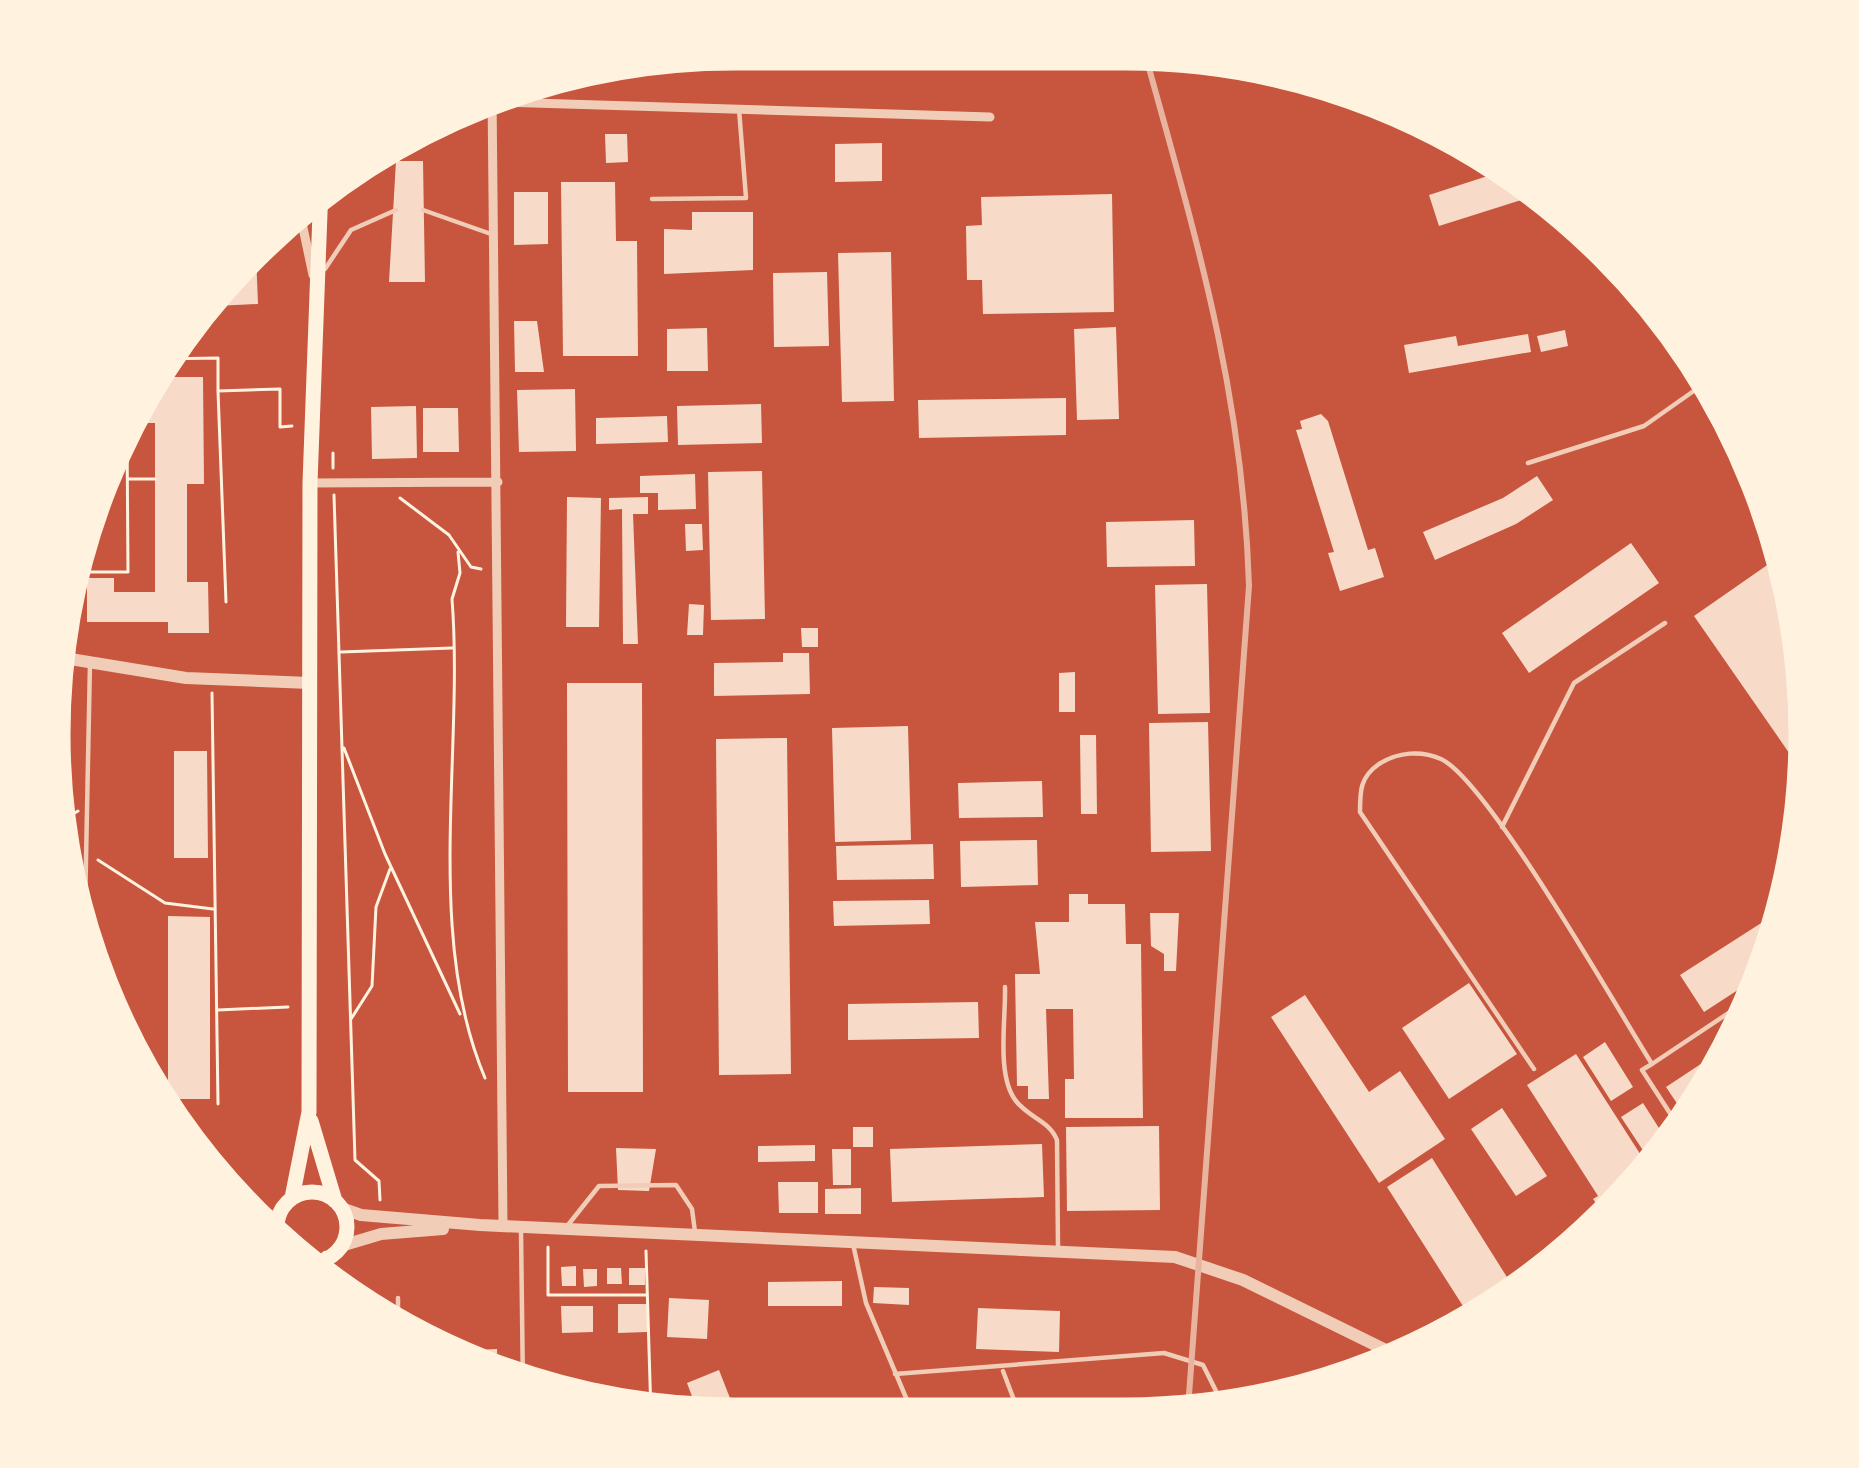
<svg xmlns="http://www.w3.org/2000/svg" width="1859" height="1468" font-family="Commissioner,sans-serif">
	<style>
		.building { fill: #f7dbc8 }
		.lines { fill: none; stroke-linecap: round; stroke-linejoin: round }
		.path { stroke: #fff3e0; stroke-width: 3 }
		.service { stroke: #f1ccb7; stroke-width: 4.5 }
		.minor { stroke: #f1ccb7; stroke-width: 9 }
		.tertiary { stroke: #f1ccb7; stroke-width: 12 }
		.primary { stroke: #fff3e0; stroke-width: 15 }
		.rail { stroke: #e9b49f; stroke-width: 6 }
		.rim { fill: none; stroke: #fff3e0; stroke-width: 15 }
	</style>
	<rect width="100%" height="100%" fill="#c8553d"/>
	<!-- building -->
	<path class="building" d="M738 42 934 43V51L738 54Z
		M605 134H627L628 162 606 163Z
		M882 143V181L835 182V144Z
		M396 161H423L425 282H389Z
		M1506 170 1535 187 1537 195 1439 226 1429 195Z
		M561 182H615L616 241H637L638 356H563Z
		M514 192H548V244L514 245Z
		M1112 194 1114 312 983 314 982 280H967L966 226 982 225 981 197Z
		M692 212H753V270L664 274V229L692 230Z
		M891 252 894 401 842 402 838 253Z
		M256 254 258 304 215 306 214 284 237 255Z
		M827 272 829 346 774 347 773 273Z
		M1649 296 1672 324 1660 331 1642 301Z
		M197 307H202L201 328 181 327Z
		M514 321H537L544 372H515Z
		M1116 327 1119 419 1077 420 1074 329Z
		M707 328 708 371H667V329Z
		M1565 330 1568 346 1541 352 1537 336Z
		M1528 334 1531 352 1409 373 1404 345 1456 336 1458 346Z
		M143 377H203L204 484H187V582H208L209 633H168V622H87V578H114V592H155V423H120Z
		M575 389 576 451 519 452 517 390Z
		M1066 398V435L919 438 918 400Z
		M761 404 762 443 678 445 677 406Z
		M416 406 417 458 372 459 371 407Z
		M423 408H458L459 452H423Z
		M1321 414 1328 421 1368 550 1375 548 1384 577 1340 591 1328 553 1334 552 1296 430 1302 429 1300 421Z
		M667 416 668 442 596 444V418Z
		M762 471 765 619 711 620 708 472Z
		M695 474 696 509 658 510V493H640V476Z
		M1537 476 1553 500 1516 524 1435 560 1423 532 1503 498Z
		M567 497 601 498 599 627H566Z
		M648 497V514H633L638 644H623L622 509 609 510V498Z
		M1194 520 1195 566 1107 567 1106 522Z
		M685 524H702L703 550 686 551Z
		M1631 543 1659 583 1529 673 1502 633Z
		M1773 561 1793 591 1811 644 1803 773 1694 616Z
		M1207 584 1210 713 1158 714 1155 585Z
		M689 604 704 605 703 635H687Z
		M801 628H818V647H802Z
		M783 653H809L810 694 714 696V663L783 662Z
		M1075 672V712H1059V673Z
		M567 683H642L643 1092H568Z
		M1208 722 1211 851 1151 852 1149 723Z
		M908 726 911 840 835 842 832 728Z
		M1080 735H1096L1097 814H1081Z
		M787 738 791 1074 719 1075 716 739Z
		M174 751H207L208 858H174Z
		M1042 781 1043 817 959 818 958 783Z
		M1037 840 1038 885 961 887 960 841Z
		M933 844 934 879 837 880 836 846Z
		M1069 894H1088V904H1125L1126 944H1141L1143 1118H1065V1079H1074L1073 1009H1046L1049 1099H1028V1086H1017L1015 974H1040L1035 922H1069Z
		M929 900 930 924 834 926 833 901Z
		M1794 902 1764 973 1704 1012 1680 975Z
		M1150 913H1179L1176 971H1164V954L1151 946Z
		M168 916 210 917V1099H168Z
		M1469 983 1517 1054 1449 1099 1402 1028Z
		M1305 995 1369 1092 1400 1071 1445 1139 1379 1183 1271 1017Z
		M978 1002 979 1038 848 1040V1004Z
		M1605 1042 1633 1087 1611 1101 1583 1057Z
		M1728 1046 1690 1123 1666 1087Z
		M1576 1054 1653 1174 1605 1216 1593 1199 1598 1196 1527 1085Z
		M1643 1103 1671 1147 1650 1161 1621 1117Z
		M1502 1108 1547 1176 1516 1196 1471 1129Z
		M1159 1126 1160 1210 1067 1211 1066 1127Z
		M853 1127H873V1147H853Z
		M1042 1144 1044 1197 892 1202 890 1149Z
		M815 1145V1161L758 1162V1146Z
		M616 1148 656 1149 649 1191 618 1190Z
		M832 1149H851V1185H833Z
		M1432 1158 1517 1293 1477 1328 1387 1187Z
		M778 1182H818V1213H779Z
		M861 1188V1214H825V1189Z
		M576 1266V1286H562L561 1267Z
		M607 1268H621L622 1284H607Z
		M629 1268H645V1285H629Z
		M583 1269H597V1286L584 1287Z
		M842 1281V1306H768V1282Z
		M874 1287 909 1288V1305L873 1303Z
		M669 1298 709 1300 707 1339 667 1337Z
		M618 1304H647V1332L618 1333Z
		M561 1306H593V1332L562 1333Z
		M978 1308 1060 1311 1059 1352 976 1349Z
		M497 1349 498 1382 432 1352Z
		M719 1370 737 1416 699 1415 687 1383Z"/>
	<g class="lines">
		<!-- path -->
		<path class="path" d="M157 359 218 358V391L280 389V427L292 426
			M218 391 226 602
			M333 453V468
			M129 479H155
			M334 495 355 1160 379 1181 380 1200
			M400 498 449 535 471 567 481 569
			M458 552 460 573 452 599C464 753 424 934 485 1078
			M63 572H128L127 432
			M341 652 452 648
			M212 693 218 1104
			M344 748 385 854 460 1014
			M54 825 78 811
			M98 860 165 903 213 909
			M218 1010 288 1007
			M351 1019 372 986 376 907 390 869
			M548 1247V1295H646
			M646 1251 651 1414"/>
		<!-- service -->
		<path class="service" d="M652 199 746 198 739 109
			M423 210 491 234
			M325 269 351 230 396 210
			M1528 463 1644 426 1715 376
			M1502 827 1574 683 1665 623
			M84 958 90 663
			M1005 987C1006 1019 996 1076 1016 1101 1029 1118 1049 1120 1057 1140L1058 1248
			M1652 1064 1642 1070 1684 1135
			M1534 1069 1360 812C1360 791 1360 777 1379 764 1398 752 1421 750 1441 759 1488 781 1616 1007 1652 1064L1751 998
			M568 1225 599 1186 676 1185 692 1209 695 1232
			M521 1232 523 1389
			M853 1244 866 1303 915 1419
			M398 1298V1332
			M1003 1371 1022 1421
			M895 1374 1164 1353 1203 1365 1228 1415"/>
		<!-- minor -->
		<path class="minor" d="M492 92 503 1225
			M470 101 990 117
			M298 204 313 275
			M310 483 498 482
			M270 1234H278"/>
		<!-- tertiary -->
		<path class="tertiary" d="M52 656 186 678 310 683
			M341 1208 361 1215 480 1225 1175 1257 1243 1280 1406 1360
			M341 1246 381 1234 443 1229"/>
		<!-- primary -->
		<path class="primary" d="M311 1121 335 1201
			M277 1227a35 35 0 1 1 70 0a35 35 0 1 1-70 0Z
			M292 1198 309 1112 310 483 321 186
			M321 1288 327 1258"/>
		<!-- rail -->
		<path class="rail" d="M1142 43C1194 231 1243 389 1249 586L1187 1422"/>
	</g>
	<!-- crop -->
	<path d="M0 0H1859V1468H0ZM734 63H1125A671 671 0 0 1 1796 734V734A671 671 0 0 1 1125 1405H734A671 671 0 0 1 63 734V734A671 671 0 0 1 734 63Z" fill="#fff3e0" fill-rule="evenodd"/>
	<path class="rim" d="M734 63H1125A671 671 0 0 1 1796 734V734A671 671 0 0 1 1125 1405H734A671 671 0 0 1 63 734V734A671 671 0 0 1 734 63Z"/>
</svg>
